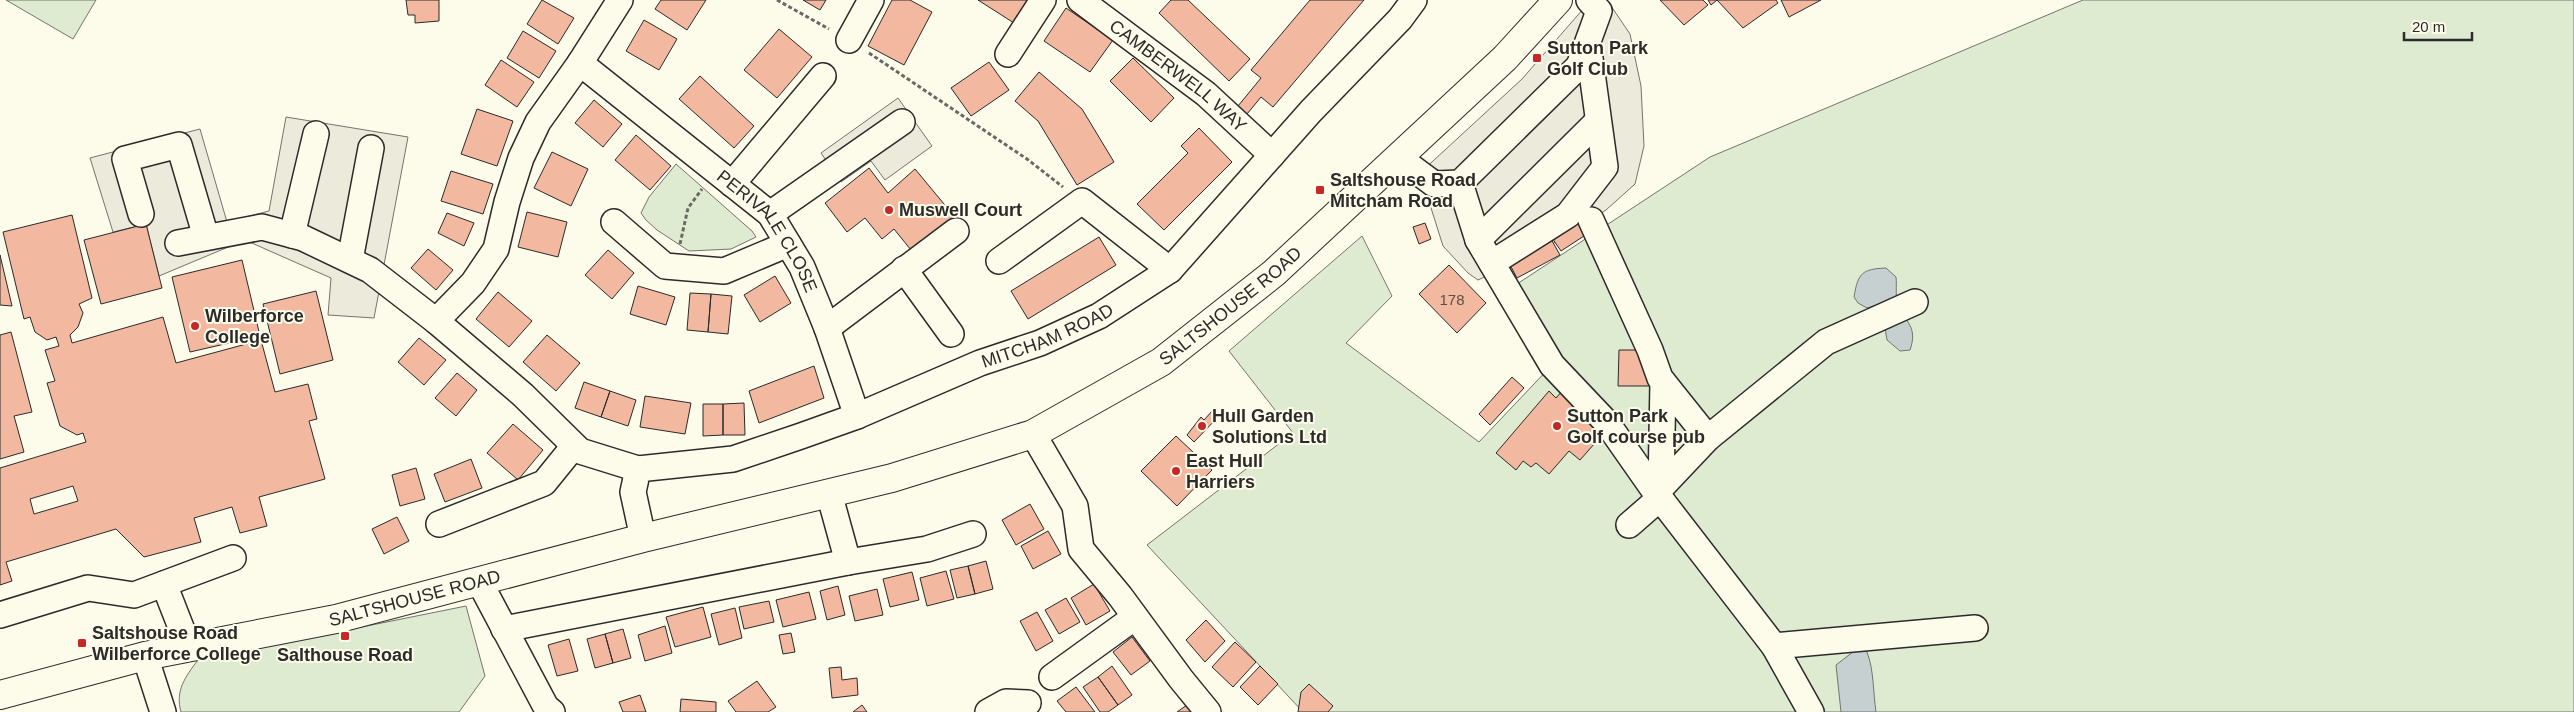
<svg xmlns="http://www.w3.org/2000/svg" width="2574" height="712" font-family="Helvetica,sans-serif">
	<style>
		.green { fill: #deebd1; stroke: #74746e }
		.parking { fill: #eceadb; stroke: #74746e }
		.water { fill: #c7d0d0; stroke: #74746e }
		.building { fill: #f2b8a0; stroke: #2b2b2b; fill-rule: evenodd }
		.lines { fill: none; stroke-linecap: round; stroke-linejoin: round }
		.minor-casing { stroke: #2b2b2b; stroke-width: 28 }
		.major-casing { stroke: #2b2b2b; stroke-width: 30 }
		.path { stroke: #6a6964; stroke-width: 3; stroke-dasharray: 4 2.5; stroke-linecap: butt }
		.minor { stroke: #fdfbea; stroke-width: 25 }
		.major { stroke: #fdfbea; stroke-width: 28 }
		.poi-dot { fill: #c62828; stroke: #fdfbea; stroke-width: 2 }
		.labels { text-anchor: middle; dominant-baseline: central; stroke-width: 4; stroke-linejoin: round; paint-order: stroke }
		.number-label { font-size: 15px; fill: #5d4e48 }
		.poi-label { font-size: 18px; font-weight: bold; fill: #2b2b2b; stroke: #fdfbea; text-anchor: start }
		.street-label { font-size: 18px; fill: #2b2b2b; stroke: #fdfbea }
	</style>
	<rect width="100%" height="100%" fill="#fdfbea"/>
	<!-- green -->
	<path class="green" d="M6 0H96L73 39Z
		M2083 0H2574V712H1303L1147 545 1293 433 1229 351 1362 236 1392 296 1346 343 1479 442 1552 365 1514 286 1710 157Z
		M676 164 752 231 756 237 731 249 689 251 657 230 646 220 641 213 649 197Z
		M466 606 485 676 459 712H181C175 691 185 677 198 660Z"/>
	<!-- parking -->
	<path class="parking" d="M1591 0H1607L1630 34 1641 86 1644 146 1635 184 1606 210 1574 231 1537 253 1478 280 1468 273 1443 246 1420 173 1522 79Z
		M898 98 932 146 885 180 871 161 841 182 821 153Z
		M286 117 408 137 374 318 328 315 331 278 245 240 159 276 146 224 113 232 90 158 200 129 227 222 269 211Z"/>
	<!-- water -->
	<path class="water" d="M1886 268 1896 277C1897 285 1895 298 1898 305 1906 323 1918 327 1910 350L1900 351 1887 340 1882 310 1874 306 1867 308 1858 303 1854 297C1858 273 1862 269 1886 268Z
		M1858 648 1867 652C1874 670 1873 692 1876 712H1841L1836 665Z"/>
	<!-- building -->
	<path class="building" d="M406 0H439V21L415 23V15H408Z
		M542 0 574 18 558 44 527 24Z
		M661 0H706L687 30 655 9Z
		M803 0H826L820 10Z
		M892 0H910L932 12 904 65 868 46Z
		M978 0H1028L1014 23Z
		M1171 0H1188L1250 59 1229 81 1159 13Z
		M1310 0H1364L1273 107 1261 97 1247 114 1238 106 1261 78 1251 70Z
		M1660 0H1703L1708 5 1684 25Z
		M1708 0H1776L1778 3 1743 28 1717 0 1711 5Z
		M1781 0H1821L1789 17Z
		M1066 8 1113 40 1090 72 1044 41Z
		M644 20 677 39 659 70 626 51Z
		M779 29 812 57 777 98 744 70Z
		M523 31 556 51 539 78 507 58Z
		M1133 58 1174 98 1151 122 1110 81Z
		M501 60 534 82 517 107 485 85Z
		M989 62 1009 90 971 116 951 88Z
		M1039 72 1082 109 1114 162 1077 185 1038 121 1015 101Z
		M700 76 754 126 734 148 679 99Z
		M594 100 622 124 603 147 575 123Z
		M477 109 513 121 497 166 461 154Z
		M1199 128 1232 162 1164 230 1137 204 1188 153 1181 146Z
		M636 135 671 166 650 190 615 160Z
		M552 152 588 169 571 206 534 188Z
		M869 168 888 193 915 169 954 216 911 250 894 229 882 239 865 218 847 232 825 203Z
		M451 171 493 184 483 214 441 201Z
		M527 212 567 222 558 257 518 247Z
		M447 213 474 223 464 246 438 233Z
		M72 215 92 298 79 304 83 313 78 327 70 335 72 343 163 317 176 363 261 340 275 392 308 384 317 419 309 421 325 479 259 497 267 526 240 533 232 507 194 518 201 542 144 557 116 529 6 562 12 581 0 585V468L86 442 83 433 77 435 60 426 47 383 55 381 45 350 59 346 56 337 47 340 35 332 30 317 24 319 3 232ZM73 486 78 501 34 514 30 499Z
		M1579 221 1587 234 1561 251 1552 238Z
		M1425 223 1431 239 1419 244 1413 227Z
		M146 224 162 288 101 304 84 240Z
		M1099 237 1116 265 1028 319 1011 291Z
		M1551 239 1560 255 1517 278 1509 263Z
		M428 249 453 270 436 290 411 268Z
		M608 250 634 273 612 299 585 275Z
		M0 255 12 306 0 305Z
		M242 260 260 336 190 352 172 277Z
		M1449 265 1486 303 1457 333 1419 294Z
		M775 276 791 303 760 322 744 295Z
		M638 286 675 297 666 325 630 314Z
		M316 291 333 360 280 374 263 304Z
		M498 292 532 321 509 347 476 319Z
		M690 293 711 294 708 332 687 330Z
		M711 294 732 296 728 334 708 332Z
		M11 332 32 412 14 416 24 452 0 459V335Z
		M547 335 580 363 556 391 523 362Z
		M419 338 446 360 424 385 398 362Z
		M1619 350H1650V386H1618Z
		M814 366 824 398 759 423 749 391Z
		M457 373 477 390 456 416 435 398Z
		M1512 377 1524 388 1490 425 1479 414Z
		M584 382 610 391 601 417 575 408Z
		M610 391 636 400 628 426 601 417Z
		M1549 391 1556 398 1562 391 1589 414 1585 418 1603 434 1580 460 1569 451 1549 474 1536 463 1531 467 1523 461 1516 470 1496 453Z
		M645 396 691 403 685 434 640 427Z
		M744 403 745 435H723V404Z
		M703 404H723V435L703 436Z
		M1213 410 1219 416 1194 442 1187 435 1201 417 1204 420Z
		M513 424 543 450 518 480 487 453Z
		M1176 436 1212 470 1177 506 1141 471Z
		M471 459 482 488 445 502 434 474Z
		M416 468 425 499 400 506 392 475Z
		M1030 504 1044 529 1016 545 1002 520Z
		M397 517 409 541 384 554 372 529Z
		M1048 531 1061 554 1033 569 1021 546Z
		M986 561 993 589 975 594 968 566Z
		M968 566 975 594 957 598 950 570Z
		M946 571 954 599 927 606 920 578Z
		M912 572 919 600 890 607 883 579Z
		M1094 584 1110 611 1086 625 1071 598Z
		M838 586 845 615 827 620 820 591Z
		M877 589 883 615 855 621 849 596Z
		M809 592 816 619 783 627 776 600Z
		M1066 598 1080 622 1059 634 1045 610Z
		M769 601 774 622 744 629 739 607Z
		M703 607 711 637 675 647 666 617Z
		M735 608 742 638 719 645 711 614Z
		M1037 612 1053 641 1036 651 1020 621Z
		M1206 620 1225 641 1205 662 1186 640Z
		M665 626 672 653 645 661 638 635Z
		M623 629 631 658 613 663 605 634Z
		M791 633 795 652 783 654 779 635Z
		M605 634 613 663 595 668 587 639Z
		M1132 637 1150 661 1131 675 1113 652Z
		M569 639 578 671 557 676 548 645Z
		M1235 642 1256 662 1233 687 1212 667Z
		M1112 666 1132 695 1118 705 1098 677Z
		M1260 666 1278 684 1258 705 1240 687Z
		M841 667 842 680 857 678 858 695 832 698 829 668Z
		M1098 677 1118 705 1108 712H1100L1083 687Z
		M757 681 776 707 768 712H736L728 701Z
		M1309 684 1333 706 1328 712H1298L1301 692Z
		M1076 687 1095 712H1066L1057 701Z
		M640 695 646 712H623L619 702Z
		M681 699 716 702V712H680Z
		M862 705 867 712H853Z
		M1187 705 1192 712H1177Z"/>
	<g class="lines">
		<!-- minor casing -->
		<g class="minor-casing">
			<g id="minor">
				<path id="s1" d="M620 0 580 63 770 214 802 267 827 328 857 416"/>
				<path id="s2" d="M1080 0 1206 94 1272 155"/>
				<path d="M849 40 871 0"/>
				<path d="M1008 54 1043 0"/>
				<path d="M580 63 538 122 521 158 507 202 496 249 473 283 436 321 523 395 580 451 638 469"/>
				<path d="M1399 158 1434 184 1460 183 1579 66 1599 11 1589 0"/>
				<path d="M1460 183 1478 240 1552 365 1607 423 1656 493 1708 438"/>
				<path d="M732 184 823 76"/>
				<path d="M141 214 125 159 179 145 206 237"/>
				<path d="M770 214 902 122"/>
				<path d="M1591 220 1650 350 1660 378 1708 438 1826 342 1915 302"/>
				<path d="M614 222 665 266 724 271 788 244"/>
				<path d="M292 235 316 134"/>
				<path d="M1478 240 1598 121"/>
				<path d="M178 243 262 227 303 238 370 270 436 321"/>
				<path d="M350 260 371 148"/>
				<path d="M999 261 1082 201 1170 270"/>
				<path d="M1492 263 1568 215 1605 167 1588 44"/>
				<path d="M904 269 951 334"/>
				<path d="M827 328 956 231"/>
				<path d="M1033 434 1075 506 1081 549 1120 596 1181 679 1208 712"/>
				<path d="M1661 487 1663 382"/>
				<path d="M829 493 848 562"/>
				<path d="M1656 493 1774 646 1975 628"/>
				<path d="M439 524 544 483 574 446"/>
				<path d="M1629 525 1660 498"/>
				<path id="s3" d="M643 538 633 492 638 469 733 459 801 436 857 416 980 363 1040 343 1099 316 1170 270 1311 111 1400 19 1414 0"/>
				<path d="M479 581 546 707 552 712"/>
				<path d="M164 584 189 648"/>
				<path d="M0 615 88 588 134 595 233 558"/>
				<path d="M504 629 848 562 927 549 973 534"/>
				<path d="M1774 646 1811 712"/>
				<path d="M145 656 163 712"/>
				<path d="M1052 677 1135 617"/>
				<path d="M988 712 1006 702 1028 703"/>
			</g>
		</g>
		<!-- major casing -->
		<g class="major-casing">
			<g id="major">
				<path id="s4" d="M0 695 145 656 336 619 643 538 892 478 1033 434 1161 362 1274 273 1505 58 1558 0"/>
			</g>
		</g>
		<!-- path -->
		<path class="path" d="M777 0 829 29
			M869 53 1027 159 1063 187
			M680 244 688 208 702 189"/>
		<!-- minor -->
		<use href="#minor" class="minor"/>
		<!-- major -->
		<use href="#major" class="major"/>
	</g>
	<!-- markers -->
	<g class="poi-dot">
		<rect x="1532" y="53" width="10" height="10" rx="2.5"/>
		<rect x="1315" y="185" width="10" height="10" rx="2.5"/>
		<circle cx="889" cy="210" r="5"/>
		<circle cx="195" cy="326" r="5"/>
		<circle cx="1202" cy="426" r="5"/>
		<circle cx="1557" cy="426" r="5"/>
		<circle cx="1176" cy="471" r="5"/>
		<rect x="340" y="631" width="10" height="10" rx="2.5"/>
		<rect x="77" y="638" width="10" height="10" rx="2.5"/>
	</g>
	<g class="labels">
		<!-- number labels -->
		<g class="number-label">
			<text x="1452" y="299">178</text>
		</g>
		<!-- poi labels -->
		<g class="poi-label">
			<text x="1547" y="48">Sutton Park<tspan x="1547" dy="21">Golf Club</tspan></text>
			<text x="1330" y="180">Saltshouse Road<tspan x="1330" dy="21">Mitcham Road</tspan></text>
			<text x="899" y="210">Muswell Court</text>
			<text x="205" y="316">Wilberforce<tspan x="205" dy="21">College</tspan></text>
			<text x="1212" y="416">Hull Garden<tspan x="1212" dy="21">Solutions Ltd</tspan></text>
			<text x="1567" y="416">Sutton Park<tspan x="1567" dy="21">Golf course pub</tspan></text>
			<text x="1186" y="461">East Hull<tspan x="1186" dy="21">Harriers</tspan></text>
			<text x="92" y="633">Saltshouse Road<tspan x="92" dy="21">Wilberforce College</tspan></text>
			<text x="345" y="655" text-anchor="middle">Salthouse Road</text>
		</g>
		<!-- street labels -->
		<g class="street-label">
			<text stroke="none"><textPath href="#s2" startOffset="124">CAMBERWELL WAY</textPath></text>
			<text stroke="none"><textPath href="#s1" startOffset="329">PERIVALE CLOSE</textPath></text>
			<text stroke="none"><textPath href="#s4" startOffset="1302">SALTSHOUSE ROAD</textPath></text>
			<text stroke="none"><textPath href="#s3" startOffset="504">MITCHAM ROAD</textPath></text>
			<text stroke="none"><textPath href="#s4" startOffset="426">SALTSHOUSE ROAD</textPath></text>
		</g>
	</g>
	<!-- scale -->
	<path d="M2404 32v8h68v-8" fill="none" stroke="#2b2b2b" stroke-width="2.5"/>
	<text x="2412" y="32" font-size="15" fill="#2b2b2b" stroke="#fdfbea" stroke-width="4" paint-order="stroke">20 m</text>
</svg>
